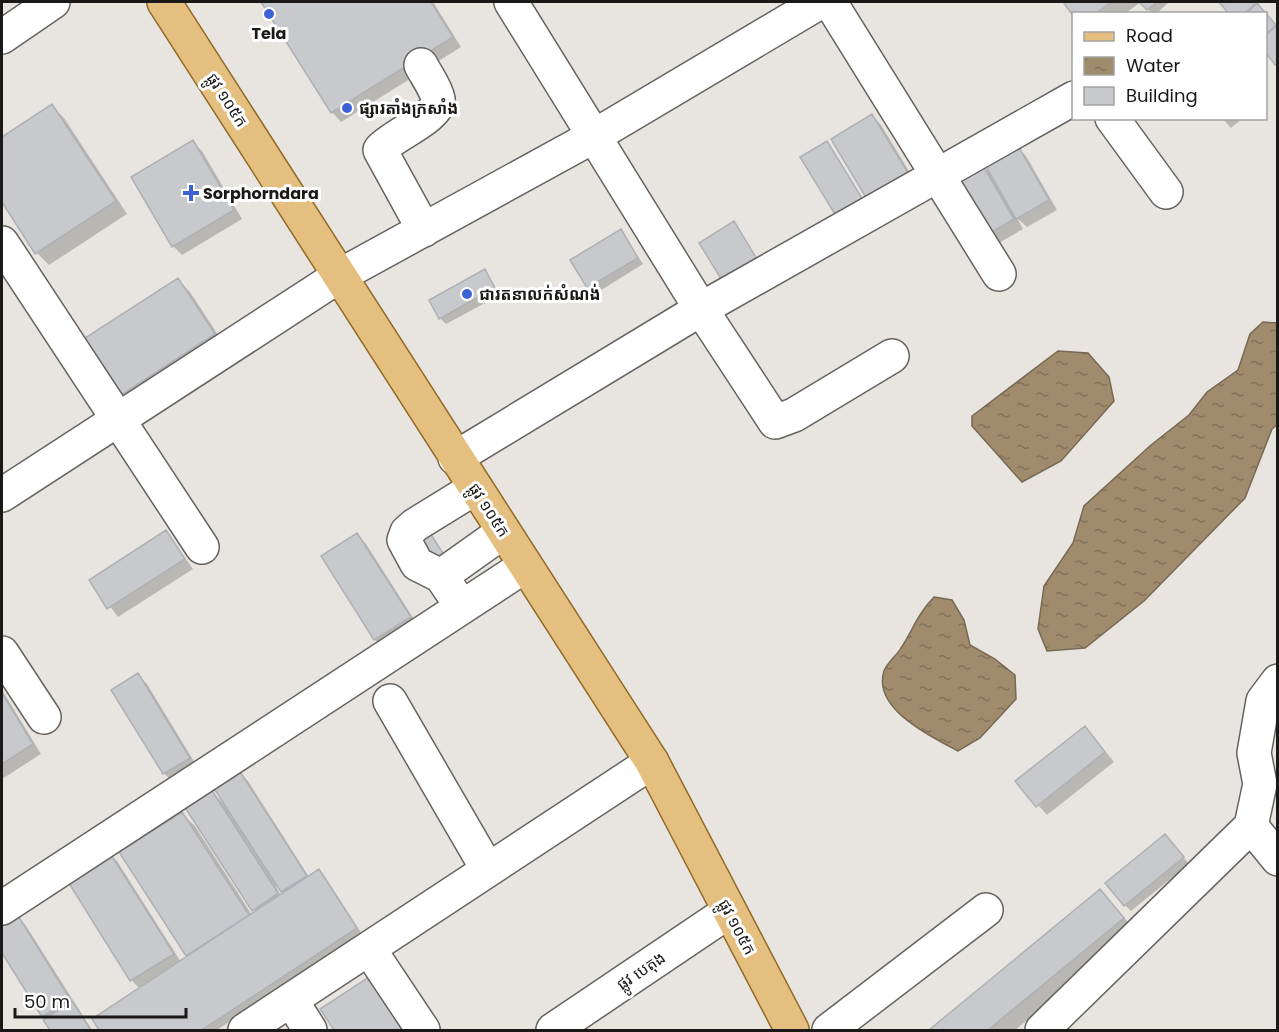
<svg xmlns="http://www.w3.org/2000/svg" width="1279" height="1032" font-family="Poppins,'Noto Sans Khmer',sans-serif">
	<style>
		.water { fill: url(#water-ripples); stroke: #786953; stroke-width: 1.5 }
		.shadow { fill: #0003; fill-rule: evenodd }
		.building { fill: #c7c9cd; stroke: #aeb0b4; stroke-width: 1.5 }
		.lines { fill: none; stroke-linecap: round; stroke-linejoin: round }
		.minor-casing { stroke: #66635f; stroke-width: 36 }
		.major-casing { stroke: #926a24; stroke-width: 36 }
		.minor { stroke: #fff; stroke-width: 33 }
		.major { stroke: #e4bf80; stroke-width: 33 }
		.poi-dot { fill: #3c63d4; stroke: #fff; stroke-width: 2 }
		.labels { text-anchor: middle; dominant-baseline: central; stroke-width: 6; stroke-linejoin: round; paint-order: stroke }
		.poi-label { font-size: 16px; font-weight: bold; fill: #1a1917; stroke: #fff; text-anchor: start }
		.street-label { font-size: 16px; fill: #1a1917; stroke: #fff }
	</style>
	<defs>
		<pattern id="water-ripples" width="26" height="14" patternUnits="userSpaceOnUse" patternTransform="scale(1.5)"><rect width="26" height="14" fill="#a08b6d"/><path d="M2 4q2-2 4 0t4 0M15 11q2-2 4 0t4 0" fill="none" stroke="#827159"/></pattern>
	</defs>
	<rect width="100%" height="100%" fill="#e8e5e1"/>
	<!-- water -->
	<path class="water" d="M1263 322 1277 323V425L1272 429 1245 498 1144 601 1085 648 1047 651 1038 629 1044 586 1073 543 1084 506 1151 445 1189 415 1207 392 1238 370 1250 334Z
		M1058 351 1088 353 1109 377 1114 401 1061 461 1022 482 972 426V416Z
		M934 597 952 600 964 620 970 645 995 659 1015 675 1016 699 980 738 958 751C932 737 872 709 884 671 887 663 897 655 901 648 914 628 917 615 934 597Z"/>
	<!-- shadow -->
	<path class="shadow" d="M263 2H433L461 47 341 122 332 112Z
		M1064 2H1169L1156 14H1153L1141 2 1124 14H1074Z
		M1220 2H1253L1265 14H1231Z
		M1266 14 1278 28V64L1266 51Z
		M52 106 64 118 127 214 49 265 37 253 2 199V139Z
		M872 116 881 125 918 186 878 209Z
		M1222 118H1243L1231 128Z
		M192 142 202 151 242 219 182 255 173 246Z
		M827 143 868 207 844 221Z
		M1017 146 1026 156 1057 210 1027 227 1017 218 1023 229 992 247 982 166 992 175Z
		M734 223 763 267 730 287Z
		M621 231 643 264 595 294 572 260Z
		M484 271 500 295 446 324 440 318Z
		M178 280 190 292 226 347 132 408 120 396Z
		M166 532 193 569 118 617 91 581Z
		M357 534 366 544 419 627 385 649 375 640 323 557Z
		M138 675 147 684 198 768 173 783 164 773 113 690Z
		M2 690 41 754 2 779Z
		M1094 737 1114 762 1047 815 1017 781Z
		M239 772 248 781 309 877 319 871 325 877 362 934 217 1030H101L94 1020 140 989 132 981 67 878 108 852 117 861 181 962 189 957 182 814 195 826 252 915 256 913 211 791 225 805ZM277 886 284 894 281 896 276 887Z
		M1171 842 1189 864 1131 911 1125 905Z
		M1100 891 1136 931 1015 1030H931Z
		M17 916 26 926 92 1030H52L2 950V926Z
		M369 979 406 1030H336L322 1009Z"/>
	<!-- building -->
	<path class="building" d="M261 2H431L453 37 331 113Z
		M1063 2H1112L1094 14H1074V17Z
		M1139 2H1157L1147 10Z
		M1219 2H1254L1256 3 1244 14H1229Z
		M1257 3 1276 25 1266 34V14H1246Z
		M1277 25 1278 63 1275 65 1266 53V35Z
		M52 104 116 201 35 254 2 202V137Z
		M872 114 910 176 868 201 831 139Z
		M193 140 234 210 172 247 131 177Z
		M827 141 863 200 836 216 800 157Z
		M1017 144 1049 200 1016 219 984 163Z
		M982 164 1014 219 982 238 950 182Z
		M734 221 758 261 723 282 699 243Z
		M621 229 638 258 587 288 570 260Z
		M485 269 495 288 439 319 429 300Z
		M178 278 215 334 118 397 82 340Z
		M427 528 444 555 428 566 410 539Z
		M166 530 185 559 107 609 89 580Z
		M357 533 411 617 374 640 321 556Z
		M138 673 190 758 163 774 111 690Z
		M2 693 33 744 2 764Z
		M1085 726 1105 752 1036 807 1015 781Z
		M239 770 307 876 281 892 213 787Z
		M211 789 278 893 252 911 184 806Z
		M182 812 249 915 186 956 119 852Z
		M1165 834 1184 857 1124 906 1105 883Z
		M108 850 174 954 130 981 65 877Z
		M319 869 357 928 202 1030H99L92 1019Z
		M1100 889 1124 918 988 1030H929Z
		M17 914 70 999 42 1017 2 953V925Z
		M369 977 403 1030H334L320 1009Z
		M72 1001 91 1030H50L43 1020Z"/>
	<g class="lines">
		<!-- minor casing -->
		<g class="minor-casing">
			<path id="minor" d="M511 2 701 309 775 422 794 415 892 356
				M830 2 999 274
				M2 37 53 2
				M421 65C426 75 436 88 438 99 442 116 391 136 380 150L424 230
				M1112 118 1166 192
				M2 243 202 547
				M455 458 701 309 1074 98
				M2 495 339 276 596 135 820 2
				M441 576 503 532
				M462 607 441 576 417 564 404 540 407 532 415 525 475 488
				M2 653 44 717
				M390 701 488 870
				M1251 826 1278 859
				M2 908 525 566
				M369 949 423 1030
				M291 1000 310 1030
				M245 1030 652 762
				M553 1030 728 912
				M829 1030 986 910
				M1042 1030 1251 826 1260 784 1254 753 1263 701 1278 681"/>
		</g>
		<!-- major casing -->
		<g class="major-casing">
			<path id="major" d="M164 2 652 762 792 1030"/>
		</g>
		<!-- minor -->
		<use href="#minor" class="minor"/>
		<!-- major -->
		<use href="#major" class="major"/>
	</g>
	<!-- markers -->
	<g class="poi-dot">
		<circle cx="269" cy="14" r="6"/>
		<circle cx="347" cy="108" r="6"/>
		<path d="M188 184h6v6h6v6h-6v6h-6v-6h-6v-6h6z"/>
		<circle cx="467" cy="294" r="6"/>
	</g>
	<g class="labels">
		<!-- poi labels -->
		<g class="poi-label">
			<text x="269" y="33" text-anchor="middle">Tela</text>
			<text x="359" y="108">ផ្សារតាំងក្រសាំង</text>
			<text x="203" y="193">Sorphorndara</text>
			<text x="479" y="294">ជារតនាលក់សំណង់</text>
		</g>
		<!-- street labels -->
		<g class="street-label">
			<text transform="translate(227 100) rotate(57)">ផ្លូវ ១០៥ក</text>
			<text transform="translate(489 510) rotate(57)">ផ្លូវ ១០៥ក</text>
			<text transform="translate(737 927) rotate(62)">ផ្លូវ ១០៥ក</text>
			<text transform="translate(641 971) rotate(-34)">ផ្លូវ បេតុង</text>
		</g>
	</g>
	<!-- border -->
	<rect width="1279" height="1032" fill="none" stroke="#1a1917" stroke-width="6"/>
	<!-- legend -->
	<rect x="1072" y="12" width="195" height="108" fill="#ffffff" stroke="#a3a3a2" stroke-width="1.5"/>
	<rect x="1084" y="32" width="30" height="9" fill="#e4bf80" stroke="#a3a3a2" stroke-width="1.5"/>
	<text x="1126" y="42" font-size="18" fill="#1a1917">Road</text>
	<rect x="1084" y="57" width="30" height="18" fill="url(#water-ripples)" stroke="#a3a3a2" stroke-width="1.5"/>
	<text x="1126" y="72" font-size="18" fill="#1a1917">Water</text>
	<rect x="1084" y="87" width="30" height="18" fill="#c7c9cd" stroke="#a3a3a2" stroke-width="1.5"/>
	<text x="1126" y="102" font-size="18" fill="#1a1917">Building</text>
	<!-- scale -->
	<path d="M15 1008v9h171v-9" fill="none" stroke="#1a1917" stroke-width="3"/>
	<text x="24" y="1008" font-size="18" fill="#1a1917" stroke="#ffffff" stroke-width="4.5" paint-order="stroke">50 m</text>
</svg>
